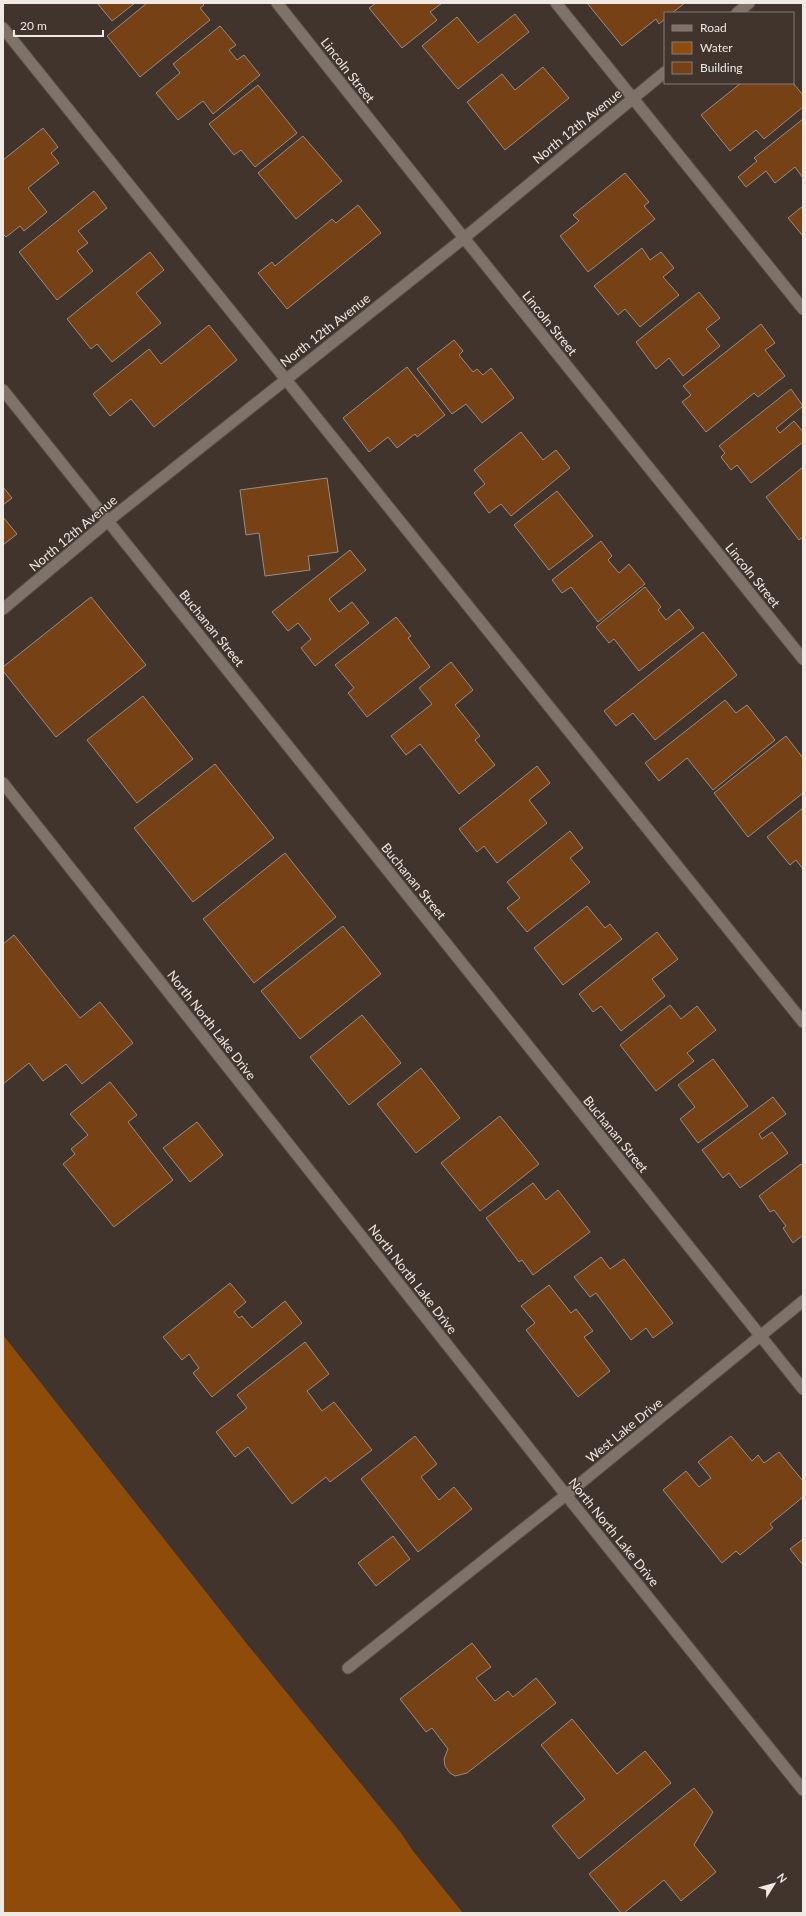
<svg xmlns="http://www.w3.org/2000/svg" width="806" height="1916" font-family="Lato,sans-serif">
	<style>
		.water { fill: #8f4b0a }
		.building { fill: #754115; stroke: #9a8c83 }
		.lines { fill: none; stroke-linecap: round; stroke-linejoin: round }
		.service-casing { stroke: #5a514b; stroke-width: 13 }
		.minor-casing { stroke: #5a514b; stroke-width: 13 }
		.service { stroke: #7f7269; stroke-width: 11 }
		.minor { stroke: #7f7269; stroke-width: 11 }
		.labels { text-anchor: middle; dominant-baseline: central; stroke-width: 3; stroke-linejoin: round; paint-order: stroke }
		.street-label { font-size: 13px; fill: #efe8e3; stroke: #40342d }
	</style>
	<rect width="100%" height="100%" fill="#40342d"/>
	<!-- water -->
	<path class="water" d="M3 1335 243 1639 401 1833 413 1851 463 1913H3Z"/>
	<!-- building -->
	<path class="building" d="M97 3H135L112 21Z
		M147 3H202L204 5 200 8 210 20 140 77 107 36Z
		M376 3H442L430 12 437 20 402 48 369 8Z
		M587 3H685L672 13H665V19L659 24 656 19 622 46Z
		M515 14 529 32 458 89 422 46 457 17 478 43Z
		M220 26 236 45 229 50 237 60 244 55 260 75 213 114 203 101 178 120 156 93 180 73 173 64Z
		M543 67 569 98 505 150 467 102 502 74 515 90Z
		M741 83H793L803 95V107L764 139 756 130 730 151 701 115Z
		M258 85 297 133 255 167 241 150 234 155 209 124Z
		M803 119V178L795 167 775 183 766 171 746 187 738 177 757 161 754 158Z
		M43 128 58 147 51 153 59 163 28 188 47 212 24 231 20 226 6 237 3 234V160Z
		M303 136 342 181 296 219 258 173Z
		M625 173 649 202 644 206 655 219 588 272 560 236 579 221 573 215Z
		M94 191 107 208 78 231 88 243 77 251 93 271 57 300 19 252Z
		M358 205 381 233 287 309 258 273 272 262 275 266 332 219 336 223Z
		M803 206V236L788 218Z
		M642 248 650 260 661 252 674 268 663 277 679 295 640 327 625 309 618 315 594 286Z
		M150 252 164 270 136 293 161 323 112 362 97 344 91 349 67 319Z
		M699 292 720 318 706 329 720 346 683 376 669 358 656 369 636 342Z
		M761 324 775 343 765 350 785 376 758 397 754 393 706 432 682 402 691 395 683 386Z
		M209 325 237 360 154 427 131 399 110 416 93 394 149 349 161 364Z
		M454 340 463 351 459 355 473 372 477 369 483 375 491 368 514 398 482 423 466 404 452 414 417 369Z
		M407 367 445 415 417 437 415 434 397 448 388 437 369 452 343 418Z
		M791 389 803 406 776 428 780 433 794 421 803 432V442L751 483 737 465 731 470 721 457 725 453 719 446Z
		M521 432 543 460 556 450 570 468 511 516 501 504 489 513 474 493 485 484 474 470Z
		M803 467V537L799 540 766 497Z
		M327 478 338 552 308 556 310 570 265 576 259 533 246 535 240 490Z
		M3 487 12 498 3 505Z
		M557 491 593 536 549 570 514 525Z
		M3 517 17 534 3 545Z
		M601 541 612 556 608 560 619 573 629 564 645 584 598 622 571 587 562 593 552 580Z
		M350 550 366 570 329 599 339 612 352 602 369 623 315 666 301 648 311 639 298 623 288 631 272 612Z
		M645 587 661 607 658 610 666 620 679 609 694 628 639 671 614 639 609 643 596 627Z
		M91 597 146 665 56 737 3 671V667Z
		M396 617 411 636 408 638 430 667 367 717 348 693 354 688 335 665Z
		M703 632 737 675 655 740 633 713 616 726 604 711Z
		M451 662 473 690 455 705 480 736 475 740 495 765 459 794 420 744 406 755 391 736 432 704 419 688Z
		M143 696 193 759 137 803 87 740Z
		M725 700 736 713 747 705 775 740 713 790 687 758 659 781 645 763Z
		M786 736 803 758V793L748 837 714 793Z
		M215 764 274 838 193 902 134 828Z
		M537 766 550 783 529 800 547 823 497 863 484 846 477 852 459 829Z
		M803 808V869L796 860 790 865 767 837Z
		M570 831 583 848 570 858 590 882 527 932 507 908 520 898 507 882Z
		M285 853 336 917 254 983 203 919Z
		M587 906 605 928 610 924 622 939 563 985 534 948Z
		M343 926 381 974 300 1039 261 991Z
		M657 932 678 959 652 979 665 996 621 1031 601 1006 593 1012 579 994Z
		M14 935 80 1018 100 1002 133 1043 82 1084 66 1064 43 1081 29 1063 3 1084V944Z
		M670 1005 681 1019 697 1006 716 1030 687 1053 694 1061 656 1091 620 1045Z
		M362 1015 401 1063 349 1105 310 1057Z
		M713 1059 748 1106 698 1143 680 1119 695 1107 678 1085Z
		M421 1068 460 1118 416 1153 377 1104Z
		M110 1082 137 1115 128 1122 173 1180 114 1227 63 1164 75 1154 71 1149 88 1135 70 1114Z
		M773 1097 786 1114 759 1134 762 1139 772 1132 788 1153 740 1188 729 1173 723 1178 702 1150Z
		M500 1116 539 1164 480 1211 441 1163Z
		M197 1122 223 1155 190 1182 163 1148Z
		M801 1164 803 1167V1235L793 1243 783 1228 786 1226 774 1210 770 1212 759 1196Z
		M533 1183 546 1200 558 1190 590 1232 533 1275 522 1260 519 1262 486 1218Z
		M601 1257 610 1269 624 1259 673 1323 653 1338 646 1328 631 1340 596 1293 590 1297 574 1277Z
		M230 1283 246 1302 234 1312 239 1318 242 1316 252 1328 285 1301 302 1323 212 1397 193 1373 199 1368 189 1354 182 1360 163 1337Z
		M549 1285 571 1313 576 1309 593 1331 584 1337 610 1371 578 1397 526 1330 535 1323 521 1306Z
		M305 1342 329 1374 307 1391 322 1411 334 1402 372 1450 330 1482 326 1477 292 1504 248 1447 235 1457 216 1432 247 1408 237 1395Z
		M415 1436 437 1464 421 1477 439 1500 454 1487 472 1509 418 1552 361 1479Z
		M731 1436 752 1461 758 1455 764 1463 779 1452 803 1481V1497L770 1524 773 1528 740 1555 736 1551 722 1563 663 1490 686 1471 699 1487 711 1478 698 1462Z
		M393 1536 410 1559 376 1586 358 1563Z
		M803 1539V1565L790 1549Z
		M472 1643 491 1667 476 1678 495 1701 508 1691 513 1697 536 1678 556 1703 467 1773 455 1776 450 1773 445 1766 444 1759 448 1749 432 1728 426 1732 400 1699Z
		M572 1719 617 1774 645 1751 671 1783 579 1859 552 1826 585 1799 541 1745Z
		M694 1788 713 1812 694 1845 716 1872 681 1901 664 1880 624 1913H621L589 1874Z"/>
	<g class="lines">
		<!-- service casing -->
		<g class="service-casing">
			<path id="service" d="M556 3 803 309
				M3 28 803 1022"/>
		</g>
		<!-- minor casing -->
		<g class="minor-casing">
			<path id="minor" d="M277 3 464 238 803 659
				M737 13 749 3
				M3 390 803 1389
				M3 609 108 521 464 238 665 72
				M3 783 566 1495 803 1790
				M348 1668 566 1495 803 1301"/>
		</g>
		<!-- service -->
		<use href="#service" class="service"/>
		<!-- minor -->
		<use href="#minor" class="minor"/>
	</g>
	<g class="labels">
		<!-- street labels -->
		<g class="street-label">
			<text transform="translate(348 70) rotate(52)">Lincoln Street</text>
			<text transform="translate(577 126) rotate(-39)">North 12th Avenue</text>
			<text transform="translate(550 323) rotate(51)">Lincoln Street</text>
			<text transform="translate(325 330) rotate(-38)">North 12th Avenue</text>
			<text transform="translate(73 533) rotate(-40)">North 12th Avenue</text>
			<text transform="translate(753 575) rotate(51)">Lincoln Street</text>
			<text transform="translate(212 628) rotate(51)">Buchanan Street</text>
			<text transform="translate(414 881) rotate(51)">Buchanan Street</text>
			<text transform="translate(212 1025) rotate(52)">North North Lake Drive</text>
			<text transform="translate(616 1134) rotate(51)">Buchanan Street</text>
			<text transform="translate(413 1279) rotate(52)">North North Lake Drive</text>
			<text transform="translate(624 1430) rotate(-39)">West Lake Drive</text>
			<text transform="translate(614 1532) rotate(51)">North North Lake Drive</text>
		</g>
	</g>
	<!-- border -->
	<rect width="806" height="1916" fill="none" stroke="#efe8e3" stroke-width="8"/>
	<!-- legend -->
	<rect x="664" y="12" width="130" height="72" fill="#40342d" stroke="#867c76"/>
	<rect x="672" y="25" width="20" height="6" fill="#7f7269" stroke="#867c76"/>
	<text x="700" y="32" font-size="12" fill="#efe8e3">Road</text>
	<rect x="672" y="42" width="20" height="12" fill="#8f4b0a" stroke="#867c76"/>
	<text x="700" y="52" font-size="12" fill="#efe8e3">Water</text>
	<rect x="672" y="62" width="20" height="12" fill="#754115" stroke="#867c76"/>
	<text x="700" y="72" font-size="12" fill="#efe8e3">Building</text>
	<!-- north arrow -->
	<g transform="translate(774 1884) rotate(53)" stroke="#40342d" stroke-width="3" paint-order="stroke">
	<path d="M0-3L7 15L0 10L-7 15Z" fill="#efe8e3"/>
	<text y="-6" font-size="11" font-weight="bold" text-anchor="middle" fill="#efe8e3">N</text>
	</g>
	<!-- scale -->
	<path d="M14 30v6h89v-6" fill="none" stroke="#efe8e3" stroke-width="2"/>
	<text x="20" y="30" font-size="12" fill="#efe8e3" stroke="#40342d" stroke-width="3" paint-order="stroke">20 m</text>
</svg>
